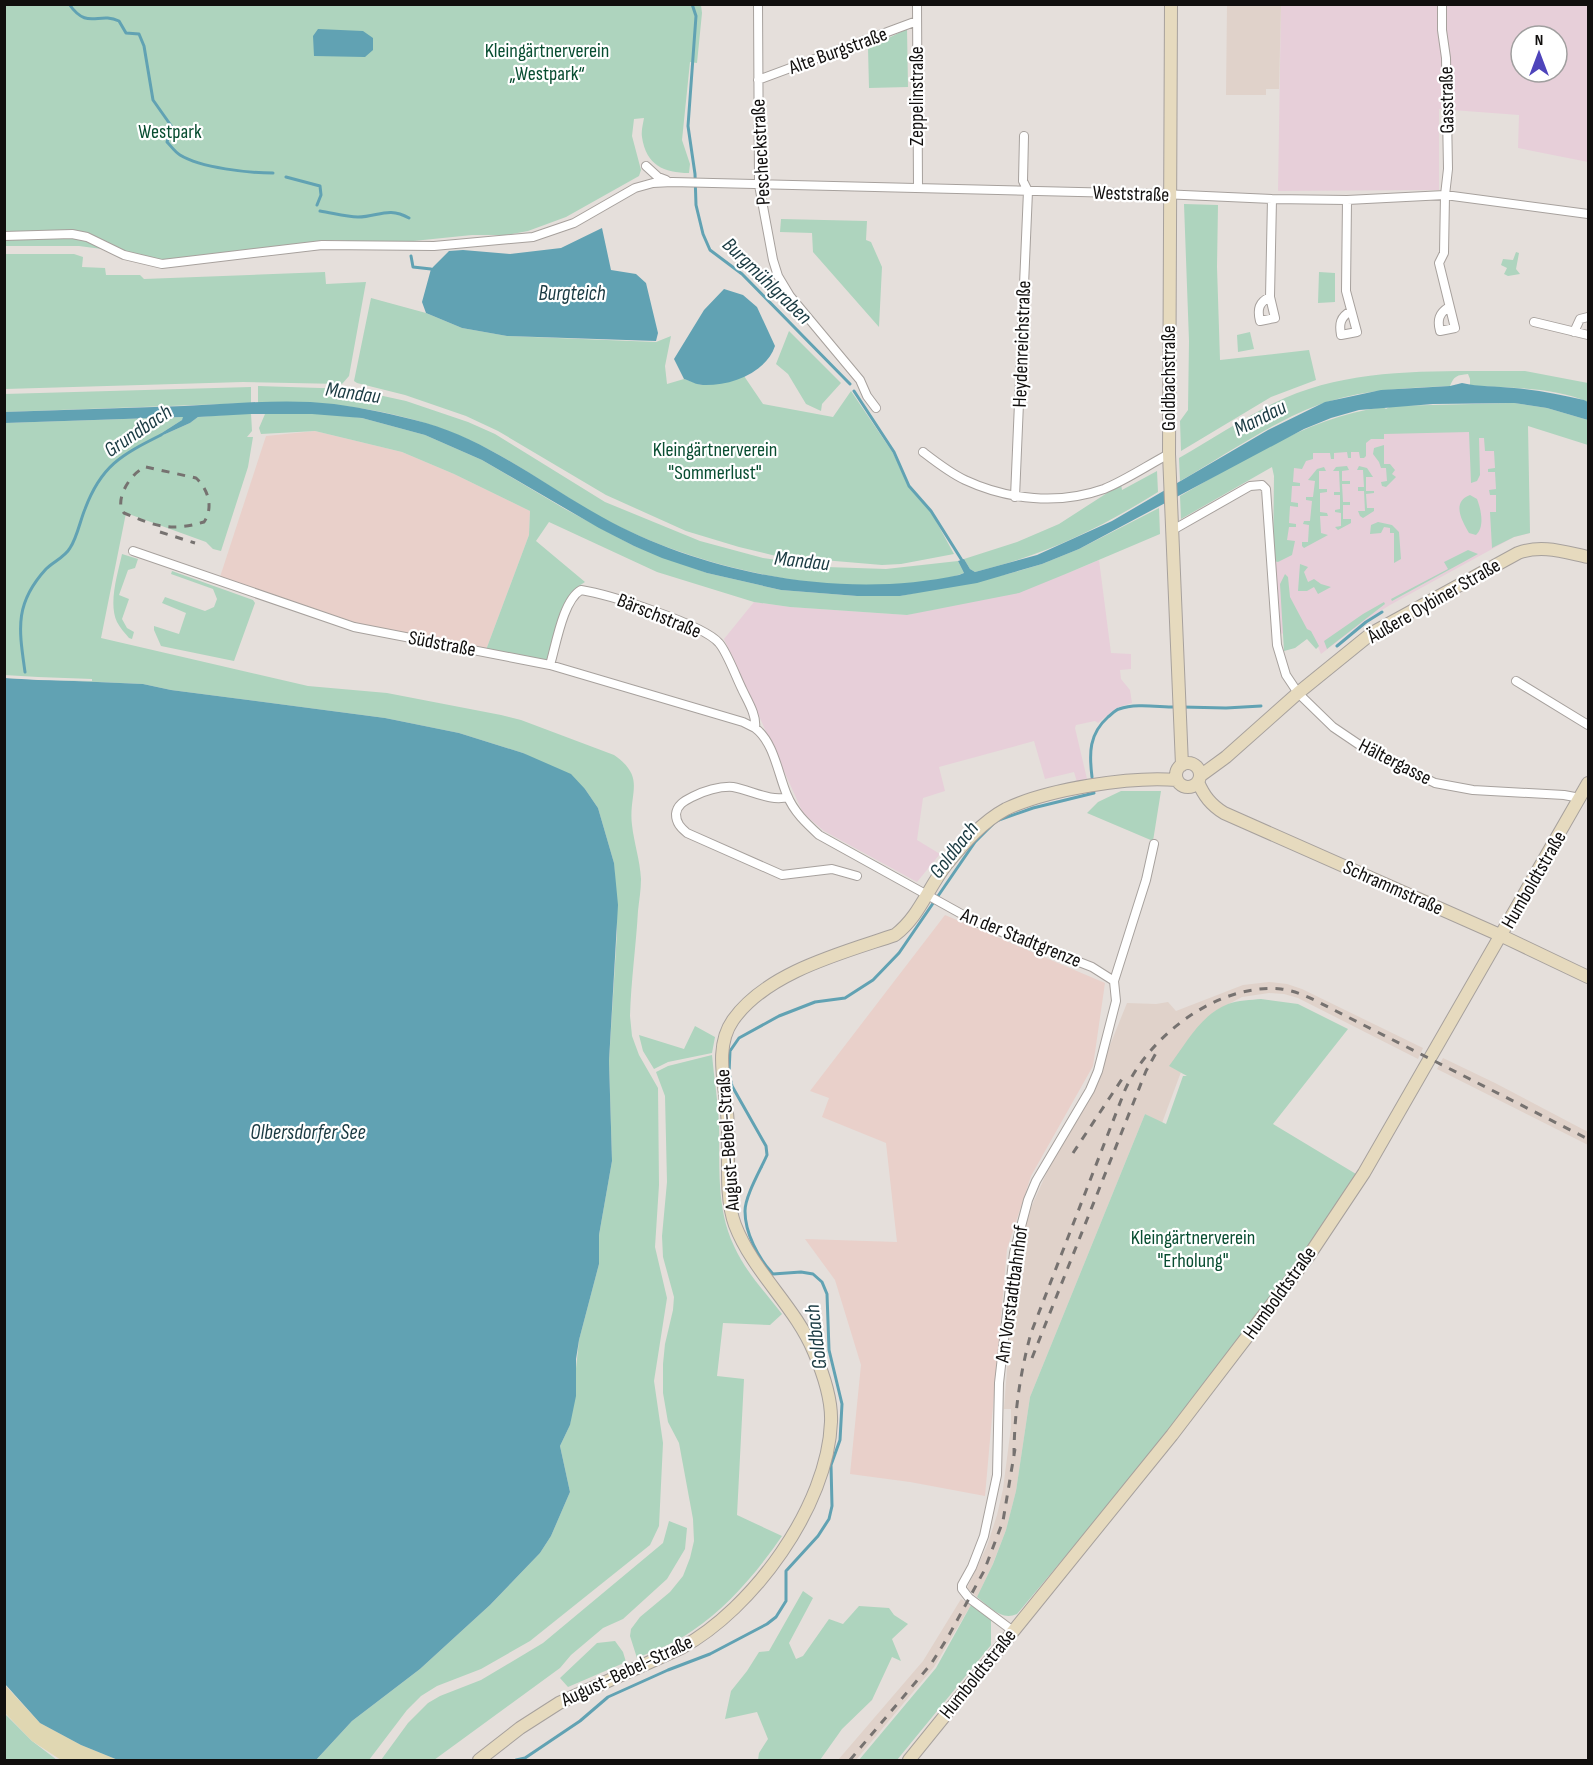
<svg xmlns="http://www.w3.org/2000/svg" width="1593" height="1765" font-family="'Sofia Sans Condensed',sans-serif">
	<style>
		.commercial { fill: #e7cfd9; fill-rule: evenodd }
		.industrial { fill: #e9d0ca }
		.built { fill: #e0d2ca }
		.green { fill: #aed4be }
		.sand { fill: #e0d7b2 }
		.water { fill: #61a2b3 }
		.pier { fill: #e5dfdb }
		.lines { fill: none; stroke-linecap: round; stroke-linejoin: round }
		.stream { stroke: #61a2b3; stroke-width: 3 }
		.street-casing { stroke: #a7a19d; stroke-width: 10 }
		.secondary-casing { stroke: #a7a19d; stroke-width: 14 }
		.street { stroke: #fff; stroke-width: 8 }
		.secondary { stroke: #e6dabe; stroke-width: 12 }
		.rail { stroke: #767270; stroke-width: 3; stroke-dasharray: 8 8; stroke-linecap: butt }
		.labels { text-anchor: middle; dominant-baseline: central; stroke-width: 4.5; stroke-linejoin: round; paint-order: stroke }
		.park-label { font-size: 20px; fill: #084d31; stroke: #fff }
		.street-label { font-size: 20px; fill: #110f0e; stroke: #fff }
		.water-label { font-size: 21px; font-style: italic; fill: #1a3a42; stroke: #fff }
	</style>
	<rect width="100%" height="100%" fill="#e5dfdb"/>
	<!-- commercial -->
	<path class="commercial" d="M1281 5H1588V162L1518 148 1519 115 1439 109V190L1278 191ZM1521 36H1557V72H1521Z
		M1527 425 1530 533 1514 537 1390 605 1366 620 1321 654 1312 633 1295 630 1277 635 1273 572 1274 476 1342 436Z
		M1099 560 1111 653 1131 654V669L1120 670 1121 679 1130 690 1132 703 1116 708 1098 723 1095 721 1076 725 1075 728 1087 779 1077 782 1074 772 1045 779 1034 741 939 767 945 791 923 798 917 840 940 854 917 882 824 831 803 813 724 639 754 602 790 607 907 615 1068 573Z"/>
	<!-- industrial -->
	<path class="industrial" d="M315 431 402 452 454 474 530 511 529 535 486 650 374 628 334 617 220 577 266 436Z
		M945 915 1105 983 1093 1066 1031 1176 1007 1249 985 1496 910 1482 850 1474 861 1365 835 1280 805 1239 897 1242 886 1143 822 1117 829 1098 810 1091Z"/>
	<!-- built -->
	<path class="built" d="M1227 5 1281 6 1279 89H1266V95H1226Z
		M1269 982 1287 984 1302 989 1423 1048 1418 1059 1298 998 1284 994 1269 993 1242 997 1215 1011 1170 1066 1181 1072 1162 1123 1145 1114 1030 1397 1016 1491 1006 1530 992 1566 977 1597 967 1588 987 1546 997 1515 1003 1489 1011 1427V1409H1004L1016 1252 1024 1223 1047 1172 1080 1110 1106 1055 1127 1003 1156 1004 1168 1002 1176 1011 1243 985Z
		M1443 1058 1495 1083 1588 1132V1145L1437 1069Z
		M961 1599 971 1605 934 1667 856 1760H838L923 1661Z"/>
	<!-- green -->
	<path class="green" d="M4 5H701L702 13 697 63 690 62 682 140 690 164 689 173C664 173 646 165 642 137 641 131 643 124 644 118L634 119 632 136 641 170 639 176 566 217 528 231 506 235H472L384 244 335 240 162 260 125 252 79 246H5Z
		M907 29 908 87 869 88 868 48Z
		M1184 204 1218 205 1217 267 1220 360 1309 350 1316 380 1271 397 1181 451 1180 421 1188 410 1189 341Z
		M781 219 867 221 866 240 871 242 882 267 879 327 813 252 812 233 780 232Z
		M1516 252 1519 253 1516 269 1520 274 1508 276 1504 274 1507 268 1501 265 1503 259 1513 260Z
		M4 254H74L83 257 82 267 105 268 106 275H140L144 279 325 272 326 284 366 282 349 376 342 384 243 382 5 389Z
		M1319 272 1335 273V302L1318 303Z
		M371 298 426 313 462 328 507 336 656 342 671 336 665 366 667 384 684 379 701 385 725 382 744 376 763 404 833 417 851 391 893 453 910 489 931 512 954 554 901 564 882 565 776 556 739 547 686 531 606 495 498 431 466 416 405 395 357 383 354 381Z
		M789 331 841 383 822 404 821 411 806 404 788 374 776 364Z
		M1250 332 1254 349 1238 352 1237 335Z
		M1525 371 1588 383V402C1554 387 1512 388 1475 386L1470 385V379L1468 374C1457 375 1454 376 1450 386 1409 388 1367 389 1327 402 1279 417 1224 456 1180 481L1179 458C1211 440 1242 419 1274 403 1351 365 1442 372 1525 371Z
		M258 386 351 389 406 401 468 422 495 434 605 502 700 541 763 558 826 567 886 569 958 561 964 573C949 579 931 581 915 583 817 595 691 565 604 519 555 492 510 456 458 435 396 409 325 400 258 403Z
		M251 387V403L5 412 4 394Z
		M1514 403 1547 408 1588 420V445L1528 426 1530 533 1514 537 1492 548 1490 512H1496V495H1490L1489 490 1496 489 1495 472H1488V469L1495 468 1494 451H1485L1484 438H1479L1480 475 1477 481 1471 483 1469 432 1384 434V439H1371L1366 443V456L1364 458H1360L1359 452H1351V458H1348L1347 452 1334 453V459H1331L1330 453H1313V459L1306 461 1302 469 1294 468 1293 482 1300 483V486H1292L1291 502 1298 503V507L1290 506 1289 523 1296 524V527H1289L1287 540 1295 541 1292 555 1278 562 1273 561 1274 476 1272 467 1181 519 1180 496C1244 460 1309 417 1383 407L1386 409 1391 406Z
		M251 413 252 431 247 437H253L248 467 221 551 213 549 206 542 126 513 101 638 308 686 387 693 501 715 521 720 614 755C647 778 628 793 632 825 634 843 640 860 641 879 641 890 639 901 638 911 636 946 631 981 630 1016L632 1036 639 1055 658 1088 659 1185 655 1247 667 1298 654 1381 663 1443 659 1526 650 1545 530 1641 481 1669 437 1686 421 1696 407 1710 369 1760H316L352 1721 420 1669 490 1605 540 1553 551 1536 570 1492 560 1446 570 1425 579 1340 599 1264V1235L612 1161 609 1061 617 932 614 863 598 808 585 789 523 753 459 733 385 718 171 690 143 684 5 678V423L184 417 182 420 160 434 161 436 190 423 198 417Z
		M265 414H331L362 418 425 435 482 460 565 509 634 546 707 573 781 590 857 596H900L1008 574 1042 564 1079 549 1159 508 1160 534 1068 573 1019 593 907 615 790 607 754 602 657 572 549 522 536 541 585 582C559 596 555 634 547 660L486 650 529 535 530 511 454 474 402 452 315 431 261 434 259 428Z
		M1384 445V464H1390L1395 470 1392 474 1396 477 1386 487 1382 486 1381 482 1387 481 1386 468H1381L1379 462 1373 454 1374 448Z
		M1347 466 1349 470 1342 471V481H1350V484H1342L1343 502H1350V505H1343V519H1351V523L1338 530 1335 527 1341 526V513L1335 512V510L1340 509V495H1334V492H1340L1339 471H1333L1336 467Z
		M1359 466 1367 468 1373 477H1366V491H1374V493L1366 494 1367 508H1374V511L1363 518 1360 516 1358 511H1365L1364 491H1358V487H1364L1363 470H1357Z
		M1324 467 1326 471H1319V489H1327V492L1320 493V512L1327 513 1328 516H1320L1321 533 1328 535 1304 548 1302 546V542H1308L1309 525 1303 524 1304 521H1310L1312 501 1306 500V497H1313L1315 481 1308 480 1317 469Z
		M1157 471 1158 492C1097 530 1045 555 975 572L970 569 964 559 1017 542 1059 524 1121 484 1122 490Z
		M1470 495 1477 499C1481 509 1485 527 1476 535L1469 533C1462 521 1451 502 1470 495Z
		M1378 522 1392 525 1399 532 1401 559 1394 563V533H1390V528L1384 527 1381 533 1370 534 1371 525Z
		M1468 550 1478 554 1392 601 1391 599 1448 569 1444 562Z
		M122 554 138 559 135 568 128 570 119 595 129 599 122 619 127 628 134 632 132 639 129 638C125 633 120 628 117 622 108 603 118 573 122 554Z
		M1300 564 1308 567 1304 572 1308 582 1314 579 1321 584 1331 587 1318 594 1314 587 1307 591H1298Z
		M172 571 253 600 255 603 234 661 161 646 154 630V626L179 634 186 613 162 603 165 597 205 611 214 607 217 599 213 589 171 574Z
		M1285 574 1288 577 1290 597 1307 629 1311 631 1319 646 1316 649 1307 639 1295 648 1284 651 1280 584Z
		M1384 602 1385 604 1327 649 1324 641 1363 614Z
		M1121 791H1161L1153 841 1087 813 1098 802Z
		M1261 999 1298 1004 1348 1029 1273 1124 1356 1174 1269 1307 1207 1387 1017 1614C1001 1621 990 1607 977 1597L993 1564 1006 1530 1016 1491 1030 1397 1145 1114 1166 1124 1183 1076H1187L1169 1066C1186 1044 1201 1014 1228 1004 1238 1000 1251 1000 1261 999Z
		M695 1026 715 1037 712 1053 668 1062 654 1069 643 1051 639 1035 684 1049Z
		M712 1055C714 1078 718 1101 719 1124 720 1166 716 1208 734 1246 745 1271 765 1292 782 1314L770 1325 723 1323 717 1376 744 1379 737 1515 782 1536C758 1571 728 1607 692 1631 675 1643 656 1650 637 1658L630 1636 631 1629 640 1617 670 1592 683 1576 690 1558 694 1541 693 1519 679 1443 668 1422 663 1393V1364L665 1344 673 1310 674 1297 663 1257 662 1236 667 1182 665 1096 656 1072 668 1066Z
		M669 1521 687 1528 685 1549 667 1579 623 1619 603 1628 571 1655 560 1668 434 1760H381L408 1723 428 1703 440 1696 481 1680 543 1643 663 1543Z
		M803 1591 813 1598 789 1643 796 1659 803 1656 829 1619 843 1624 859 1606 889 1608 894 1615 908 1624 892 1639 901 1661 892 1657 872 1700 842 1729 820 1760H758L759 1753 768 1739 757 1712 725 1719 731 1691 747 1671 759 1652 769 1651Z
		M971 1605 991 1620V1645L897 1760H859L936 1668Z
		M615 1641 623 1652 626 1662 568 1687 560 1678 597 1643Z
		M4 1713 32 1741 57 1760H5Z"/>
	<!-- sand -->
	<path class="sand" d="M4 1684 40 1723 81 1745 118 1760H61L32 1741 5 1713Z"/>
	<!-- water -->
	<path class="water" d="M318 29 363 31 373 38V50L365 57 314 56 313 36Z
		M602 228 611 270 636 274 646 283 658 333 656 341 507 336 462 328 426 313 422 302 431 269 449 251 463 250 510 254 561 248Z
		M724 289 743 295 757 307 775 346C766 373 730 386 703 385 697 385 690 381 684 379L674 359 704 310Z
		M1462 383C1479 387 1496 386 1514 388 1538 390 1561 395 1584 400L1588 402V420L1547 408 1514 403 1433 404 1359 410 1331 418 1304 429 1079 549 1042 564 977 583 900 596H857L781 590 707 573 662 558 634 546 599 528 482 460 425 435 362 418 312 414H251L198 417 190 423 161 436H159L160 434 182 420 183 417 5 423 4 412C64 410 124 408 184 406 233 404 285 398 334 404 365 408 396 415 426 423 491 442 544 485 602 517 704 574 844 600 959 575L964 573 958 561 964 559 970 569 975 572 1037 555 1112 521 1268 430 1325 402 1381 390 1450 386Z
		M5 678 143 684 171 690 385 718 459 733 523 753 571 774 585 789 598 808 614 863 618 905 609 1061 612 1161 599 1235V1264L579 1340 576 1359V1396L570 1425 560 1446 570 1492 551 1536 540 1553 490 1605 420 1669 352 1721 316 1760H118L81 1745 40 1723 5 1684Z"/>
	<!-- pier -->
	<path class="pier" d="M4 675 38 677 92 679V681L38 680 5 678Z"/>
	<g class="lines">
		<!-- stream -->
		<path class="stream" d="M69 4C88 31 98 11 119 21L126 33 139 34 144 46 153 100 172 127 167 142C171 146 175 152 180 155 201 168 249 173 273 173
			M692 4 696 16 688 126 695 174 696 205 703 234 710 250 742 274 850 384
			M286 177 320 186 321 195 317 205
			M320 211C333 213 346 217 358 217 378 217 388 206 409 218
			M411 256 413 267 431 269
			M854 391 894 452 909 486 931 511 963 562
			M1337 646 1366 622 1382 612
			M25 672C19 629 14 604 46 569 53 562 65 557 70 548 77 538 80 521 85 509 101 466 121 455 161 435
			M1182 707 1226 708 1261 706
			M1092 777C1089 753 1089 734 1108 717 1112 714 1115 710 1119 709 1136 703 1158 707 1175 707
			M516 1760 525 1758 580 1721 608 1697 668 1670 710 1654 767 1624 776 1617 786 1601V1571L818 1536 829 1519 832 1506 831 1465 840 1440 842 1404 829 1350 827 1294 822 1282 813 1274 801 1272 773 1274C758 1258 745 1233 745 1211 745 1196 761 1169 767 1155L766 1146 732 1086 729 1073 730 1051 739 1038 779 1016 815 1002 845 998 873 980 899 953 975 842 996 821 1033 808 1094 793"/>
		<!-- street casing -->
		<g class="street-casing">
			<path id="street" d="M758 4 759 185 773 260 778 276 790 296 860 380 867 396 876 408
				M917 4 918 188
				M1442 4V30L1446 58 1448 169 1445 195 1444 253 1439 263 1455 328 1440 331C1437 320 1439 313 1449 307
				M758 80 917 21
				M646 166 658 177 666 180
				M1347 200 1346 291 1357 332 1341 335C1339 324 1340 317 1351 311
				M4 236 72 234 87 237 124 255 162 264 322 245 434 246 533 237 574 223 635 188 653 183 672 182 1162 194 1272 199 1347 200 1445 195 1588 214
				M1270 297C1259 302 1257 309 1260 321L1275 318 1270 297 1272 199
				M1534 322 1588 335
				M1574 332 1580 319 1588 317
				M923 452C936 462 950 473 965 480 1008 500 1059 505 1104 489 1126 480 1148 465 1169 454
				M1015 497 1028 191 1023 181 1024 136
				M1171 531 1250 486 1262 485 1266 489 1277 645 1286 675 1298 693 1333 727 1367 750 1435 783 1473 790 1564 795 1580 798
				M133 551 354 627 550 665 743 722 755 728
				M550 665C556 645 563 600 581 590 607 594 703 624 719 643 727 652 736 677 742 689 747 700 757 715 755 728 774 742 778 774 787 795 794 812 806 823 819 835L976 922 1092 967 1114 981
				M1516 681 1588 725
				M788 797C770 802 751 790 733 787 720 786 703 791 692 797 684 801 677 805 676 814 676 823 681 828 687 833L782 875 832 869 857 876
				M1013 1631 969 1598 962 1589V1585L972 1567 984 1536 997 1475 999 1383 1014 1253 1028 1200 1036 1181 1090 1090 1098 1071 1116 1001 1114 981 1146 880 1154 844"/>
		</g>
		<!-- secondary casing -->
		<g class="secondary-casing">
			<path id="secondary" d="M1171 4 1169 454 1182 765
				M1176 775a12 12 0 1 1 24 0a12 12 0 1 1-24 0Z
				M1200 776 1226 757 1298 693 1372 633 1518 553C1542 544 1564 552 1588 557
				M1198 782C1204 796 1211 805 1224 813L1502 936 1588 977
				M479 1760 520 1728 559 1703 681 1648C753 1609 828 1506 831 1422 832 1399 823 1373 814 1352 795 1306 753 1272 735 1225 723 1193 731 1148 727 1113 725 1083 714 1047 733 1020 767 972 842 953 895 935 919 917 928 888 946 865 963 844 982 822 1006 809 1048 789 1131 776 1177 780
				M909 1760 1172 1435 1308 1257 1364 1173 1588 783"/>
		</g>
		<!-- street -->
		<use href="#street" class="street"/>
		<!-- secondary -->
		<use href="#secondary" class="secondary"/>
		<!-- rail -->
		<path class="rail" d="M146 467 196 478C208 489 214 507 204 522 170 532 155 526 124 513 113 500 132 471 146 467Z
			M160 532 195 543
			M1073 1153 1124 1076
			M1032 1358 1146 1071 1156 1053
			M1014 1456C1014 1415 1020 1373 1031 1333L1125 1090C1150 1035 1218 983 1281 989 1299 991 1316 1001 1332 1009L1588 1139
			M850 1760 931 1664 948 1637 984 1571 1003 1521 1015 1449"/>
	</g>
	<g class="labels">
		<!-- park labels -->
		<g class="park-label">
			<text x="547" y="51">Kleingärtnerverein<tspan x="547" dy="23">„Westpark“</tspan></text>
			<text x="170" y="132">Westpark</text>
			<text x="715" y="450">Kleingärtnerverein<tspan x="715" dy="23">"Sommerlust"</tspan></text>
			<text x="1193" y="1238">Kleingärtnerverein<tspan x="1193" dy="23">"Erholung"</tspan></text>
		</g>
		<!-- street labels -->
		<g class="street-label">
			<text transform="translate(838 51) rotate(-20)">Alte Burgstraße</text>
			<text transform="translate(917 96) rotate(-90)">Zeppelinstraße</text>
			<text transform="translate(1447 100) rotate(-91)">Gasstraße</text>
			<text transform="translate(761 152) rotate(-93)">Pescheckstraße</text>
			<text transform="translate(1131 194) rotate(2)">Weststraße</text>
			<text transform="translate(1022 344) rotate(-88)">Heydenreichstraße</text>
			<text transform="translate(1169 378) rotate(-90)">Goldbachstraße</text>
			<text transform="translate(1434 601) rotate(-30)">Äußere Oybiner Straße</text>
			<text transform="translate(659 616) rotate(22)">Bärschstraße</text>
			<text transform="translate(442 644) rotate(11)">Südstraße</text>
			<text transform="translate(1395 762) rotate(27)">Hältergasse</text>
			<text transform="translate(1534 880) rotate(-60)">Humboldtstraße</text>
			<text transform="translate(1393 888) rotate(24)">Schrammstraße</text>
			<text transform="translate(1021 938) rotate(22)">An der Stadtgrenze</text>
			<text transform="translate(728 1140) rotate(-94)">August-Bebel-Straße</text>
			<text transform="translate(1280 1293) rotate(-54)">Humboldtstraße</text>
			<text transform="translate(1012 1294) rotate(-82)">Am Vorstadtbahnhof</text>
			<text transform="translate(627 1671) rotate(-25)">August-Bebel-Straße</text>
			<text transform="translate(978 1674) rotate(-51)">Humboldtstraße</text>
		</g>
		<!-- water labels -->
		<g class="water-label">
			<text transform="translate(767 281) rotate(44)">Burgmühlgraben</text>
			<text x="572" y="293">Burgteich</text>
			<text transform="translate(353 393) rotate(8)">Mandau</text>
			<text transform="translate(1260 418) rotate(-27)">Mandau</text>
			<text transform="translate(138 431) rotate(-34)">Grundbach</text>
			<text transform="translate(802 561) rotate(6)">Mandau</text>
			<text transform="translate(954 850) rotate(-52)">Goldbach</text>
			<text x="308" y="1132">Olbersdorfer See</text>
			<text transform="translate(816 1337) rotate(-97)">Goldbach</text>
		</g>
	</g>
	<!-- border -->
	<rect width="1593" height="1765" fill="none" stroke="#110f0e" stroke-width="12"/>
	<!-- north arrow -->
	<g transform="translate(1539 54)"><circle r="28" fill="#ffffff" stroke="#a09f9f" stroke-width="1.5"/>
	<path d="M0-4.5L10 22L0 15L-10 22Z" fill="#4e44bb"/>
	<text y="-9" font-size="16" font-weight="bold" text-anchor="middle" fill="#110f0e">N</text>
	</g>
</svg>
